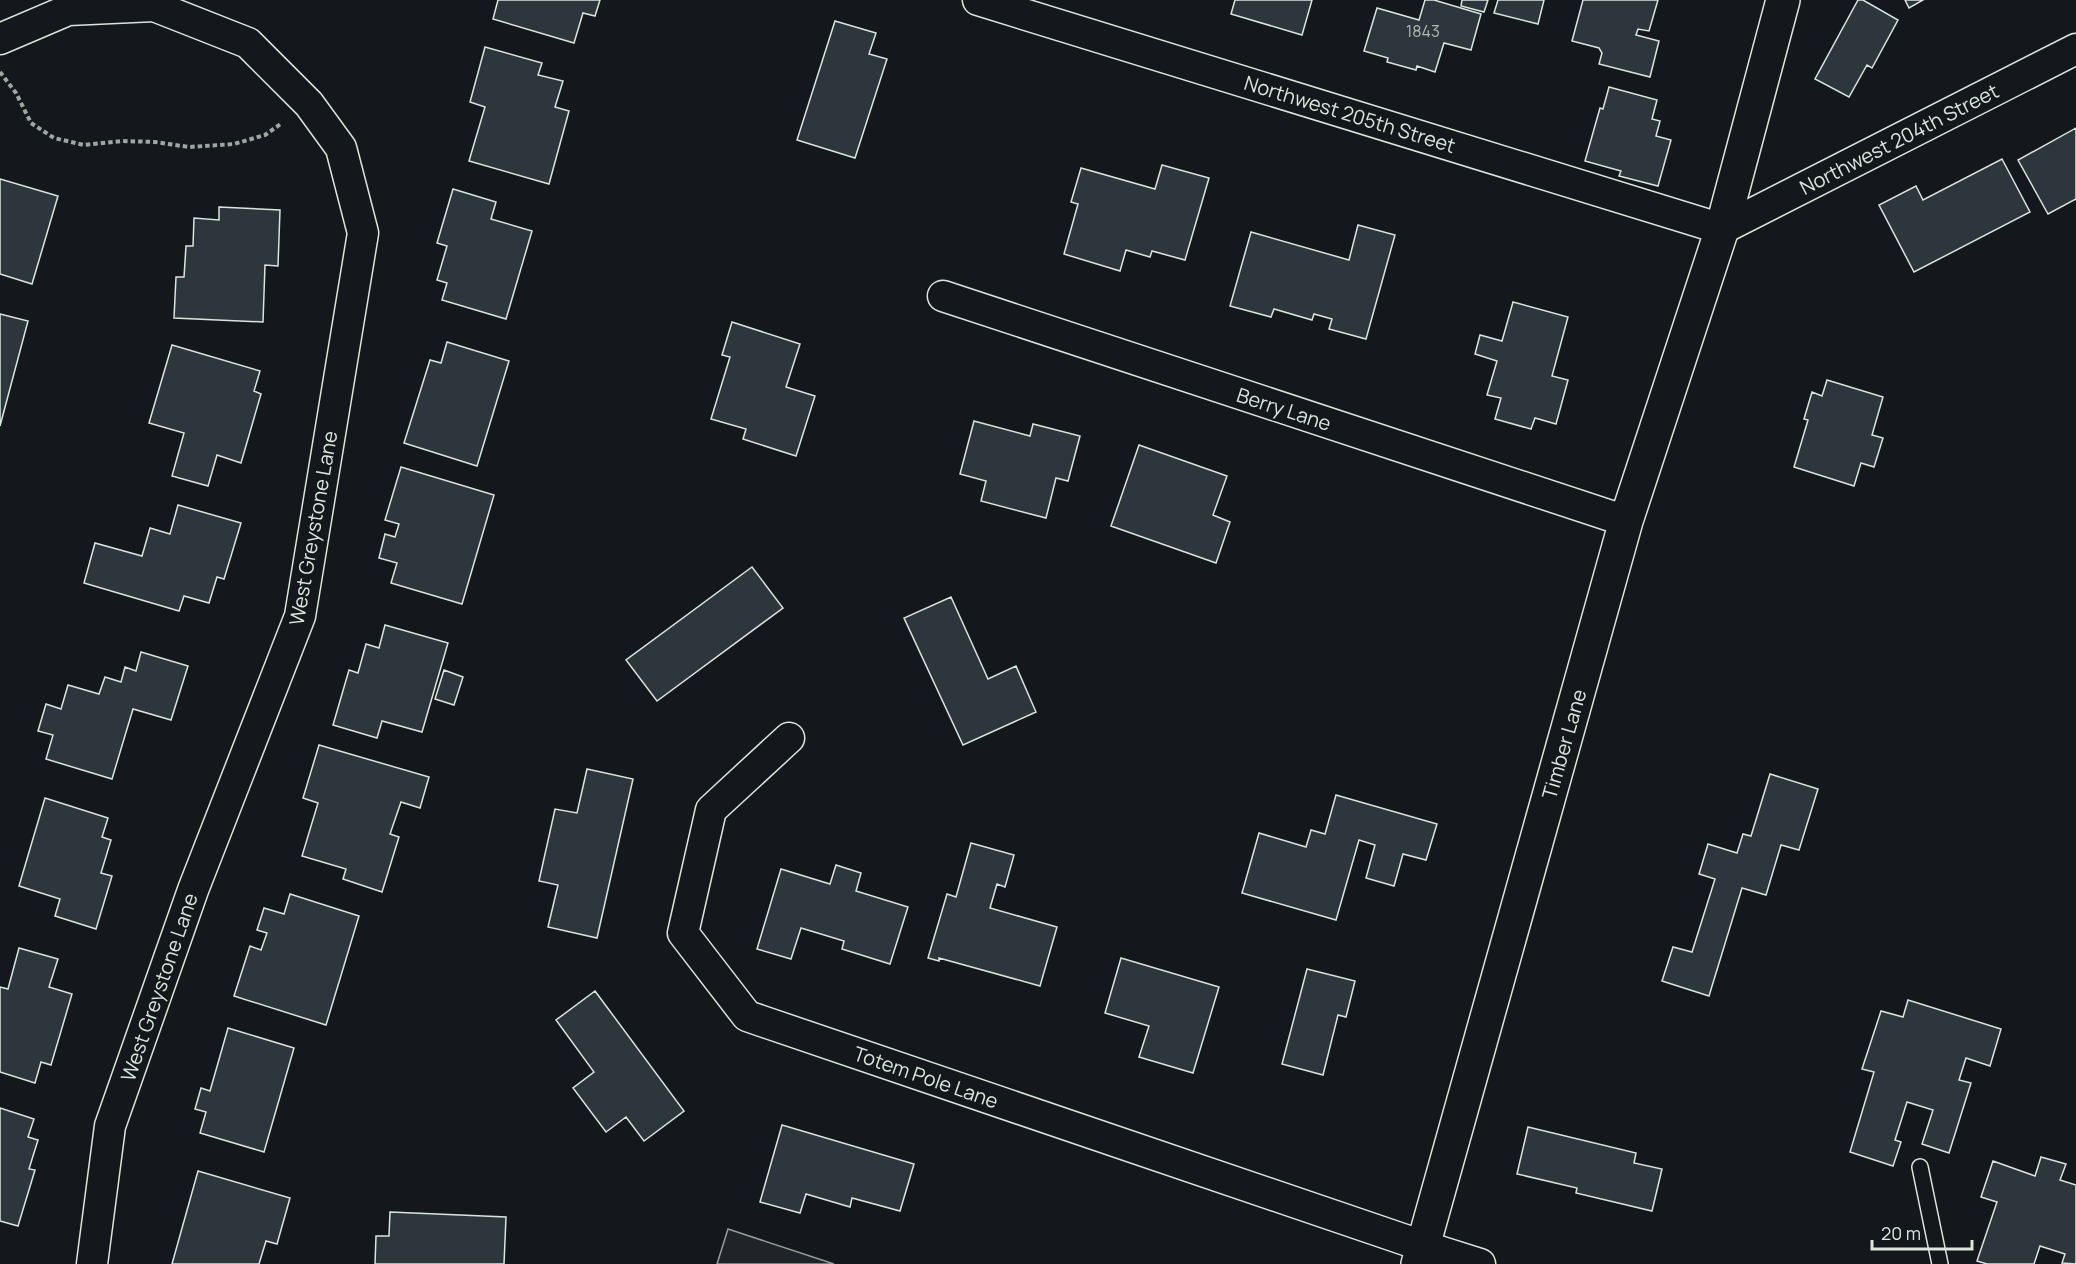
<svg xmlns="http://www.w3.org/2000/svg" width="2076" height="1264" font-family="Manrope,sans-serif">
	<style>
		.green { fill: #202428; stroke: #939e99; stroke-width: 1.5 }
		.building { fill: #2c363c; stroke: #d8e6dc; stroke-width: 1.5 }
		.lines { fill: none; stroke-linecap: round; stroke-linejoin: round }
		.lane-casing { stroke: #d8e6dc; stroke-width: 18 }
		.street-casing { stroke: #d8e6dc; stroke-width: 33 }
		.secondary-casing { stroke: #d8e6dc; stroke-width: 36 }
		.path { stroke: #9da8a2; stroke-width: 4; stroke-dasharray: 4.5 3; stroke-linecap: butt }
		.lane { stroke: #14181c; stroke-width: 15 }
		.street { stroke: #14181c; stroke-width: 30 }
		.secondary { stroke: #14181c; stroke-width: 33 }
		.labels { text-anchor: middle; dominant-baseline: central; stroke-width: 4.5; stroke-linejoin: round; paint-order: stroke }
		.number-label { font-size: 16px; fill: #adbab4 }
		.street-label { font-size: 20px; fill: #d8e6dc; stroke: #14181c }
	</style>
	<rect width="100%" height="100%" fill="#14181c"/>
	<!-- green -->
	<path class="green" d="M728 1229 834 1264H717Z"/>
	<!-- building -->
	<path class="building" d="M498 0H600L595 16 583 13 574 43 493 19Z
		M1235 0H1312L1302 35 1231 14Z
		M1425 0H1434L1481 14 1471 50 1444 43 1435 72 1417 66 1416 70 1387 62 1388 58 1364 51 1377 8 1419 20Z
		M1462 0H1488L1484 12 1461 6Z
		M1498 0H1544L1538 24 1494 13Z
		M1583 0H1658L1649 31 1638 29 1636 35 1659 41 1650 77 1599 64 1602 53 1599 48 1572 41Z
		M1858 0H1863L1898 20 1872 68 1867 65 1849 97 1815 79Z
		M1905 0H1923L1909 8Z
		M835 21 876 33 869 54 887 59 855 158 797 140Z
		M485 47 542 63 538 75 563 81 555 107 569 111 549 184 469 161 485 107 470 102Z
		M1609 87 1657 100 1652 119 1660 121 1656 136 1671 140 1658 186 1619 176 1621 171 1585 161 1600 108 1603 109Z
		M2076 128V199L2048 214 2018 160Z
		M2002 159 2030 212 1914 272 1879 205 1916 186 1923 200Z
		M1162 165 1209 178 1185 260 1152 251 1150 257 1126 250 1120 271 1064 254 1078 204 1071 202 1081 168 1155 189Z
		M0 179 58 196 32 284 0 274Z
		M453 189 496 202 491 219 532 231 506 319 442 300 447 283 437 280 447 246 437 243Z
		M219 207 280 210 278 266 265 265 263 322 174 318 176 277H184L186 246H193L194 218 219 220Z
		M1358 225 1395 235 1366 339 1329 329 1332 319 1314 314 1312 320 1274 309 1271 317 1230 306 1251 232 1349 260Z
		M1513 302 1568 317 1552 376 1568 380 1556 424 1535 418 1531 429 1495 419 1501 398 1487 395 1497 361 1475 354 1480 335 1502 341Z
		M0 314 28 321 0 426Z
		M732 322 800 344 786 387 815 396 796 456 743 439 746 429 711 419 730 357 722 355Z
		M447 342 509 361 477 466 404 443 430 360 441 363Z
		M172 345 260 371 254 391 261 394 241 463 217 455 208 486 172 476 184 433 149 423Z
		M1827 380 1883 397 1872 435 1883 438 1874 467 1861 463 1854 486 1794 467 1808 420 1804 419 1812 392 1822 396Z
		M974 421 1030 436 1033 424 1080 436 1068 481 1056 478 1046 518 981 501 986 481 960 474Z
		M1139 445 1227 476 1213 515 1230 522 1216 563 1111 526Z
		M401 467 494 495 462 604 391 583 397 563 379 558 385 534 395 537 399 524 385 520Z
		M178 505 241 523 224 579 217 577 209 603 184 596 179 611 84 583 95 543 142 556 150 528 170 534Z
		M752 567 783 608 657 701 626 660Z
		M951 597 988 679 1016 666 1036 712 963 745 904 618Z
		M385 625 448 643 422 732 382 721 377 738 333 725 349 670 358 673 366 644 379 648Z
		M141 652 188 666 171 720 133 709 112 779 46 759 53 735 38 731 46 704 61 709 68 685 99 694 105 677 121 682 125 667 136 671Z
		M444 670 463 677 454 705 435 699Z
		M319 745 429 777 420 808 401 802 390 834 399 837 382 892 343 879 346 869 302 856 318 803 303 798Z
		M587 769 633 779 597 938 548 927 558 885 539 881 555 809 577 813Z
		M1770 774 1818 789 1799 850 1781 845 1766 895 1742 888 1709 996 1662 981 1673 947 1692 952 1715 879 1699 874 1708 844 1737 853 1743 834 1751 836Z
		M1336 795 1437 824 1426 860 1403 854 1394 886 1366 878 1375 845 1359 840 1336 920 1242 893 1259 833 1306 847 1311 830 1325 834Z
		M45 798 108 818 102 837 111 840 101 873 112 876 96 929 55 916 60 899 19 886Z
		M971 843 1014 855 1005 887 997 884 990 908 1057 927 1040 986 939 958V961L928 958 947 894 956 897Z
		M836 865 861 873 856 891 908 907 890 964 842 949 844 941 801 928 791 959 757 949 781 869 830 884Z
		M290 894 359 916 326 1025 234 996 250 946 261 950 267 933 257 930 264 908 284 914Z
		M19 948 58 959 49 987 72 994 51 1065 41 1062 35 1083 0 1072V987L8 989Z
		M1121 958 1219 987 1193 1073 1139 1057 1149 1026 1105 1013Z
		M1307 969 1355 981 1346 1017 1338 1015 1323 1075 1282 1064Z
		M595 991 684 1111 644 1141 626 1117 606 1132 573 1088 594 1072 556 1020Z
		M1908 1000 2001 1029 1990 1066 1966 1058 1959 1080 1971 1083 1949 1153 1922 1144 1933 1110 1907 1102 1895 1140 1901 1142 1893 1166 1850 1152 1874 1072 1862 1069 1881 1011 1903 1017Z
		M228 1028 294 1048 264 1152 200 1133 206 1112 195 1109 201 1088 210 1091Z
		M0 1108 34 1119 28 1137 38 1140 29 1169 35 1170 18 1226 0 1221Z
		M782 1125 914 1164 900 1211 852 1198 850 1207 806 1194 800 1213 760 1202Z
		M1528 1127 1636 1153 1634 1163 1662 1169 1652 1211 1576 1193 1577 1188 1517 1174Z
		M2041 1157 2066 1164 2060 1180 2076 1185V1264L2062 1263 2065 1254 2040 1246 2034 1264H1987L1977 1261 1997 1202 1981 1197 1993 1161 2035 1176Z
		M198 1171 290 1198 277 1244 266 1241 259 1264H172Z
		M390 1212 506 1217 504 1264H375L376 1236H389Z"/>
	<g class="lines">
		<!-- lane casing -->
		<g class="lane-casing">
			<path id="lane" d="M1920 1167 1940 1264"/>
		</g>
		<!-- street casing -->
		<g class="street-casing">
			<path id="street" d="M978 0 1722 229 2076 49
				M0 39 68 10 154 6 248 43 309 104 341 148 363 233 300 616 193 890 110 1126 92 1264
				M943 296 1626 521
				M789 738 711 810 683 933 747 1016 1423 1246 1480 1264"/>
		</g>
		<!-- secondary casing -->
		<g class="secondary-casing">
			<path id="secondary" d="M1418 1264 1626 521 1722 229 1783 0"/>
		</g>
		<!-- path -->
		<path class="path" d="M0 72 16 93 31 123 54 138 84 145 123 141 155 142 189 147 234 144 265 135 282 123"/>
		<!-- lane -->
		<use href="#lane" class="lane"/>
		<!-- street -->
		<use href="#street" class="street"/>
		<!-- secondary -->
		<use href="#secondary" class="secondary"/>
	</g>
	<g class="labels">
		<!-- number labels -->
		<g class="number-label">
			<text x="1423" y="31">1843</text>
		</g>
		<!-- street labels -->
		<g class="street-label">
			<text transform="translate(1350 114) rotate(17)">Northwest 205th Street</text>
			<text transform="translate(1899 139) rotate(-27)">Northwest 204th Street</text>
			<text transform="translate(1284 409) rotate(18)">Berry Lane</text>
			<text transform="translate(313 528) rotate(-80)">West Greystone Lane</text>
			<text transform="translate(1564 744) rotate(-74)">Timber Lane</text>
			<text transform="translate(159 987) rotate(-71)">West Greystone Lane</text>
			<text transform="translate(926 1077) rotate(19)">Totem Pole Lane</text>
		</g>
	</g>
	<!-- scale -->
	<path d="M1872 1240v9h100v-9" fill="none" stroke="#d8e6dc" stroke-width="3"/>
	<text x="1881" y="1240" font-size="18" fill="#d8e6dc" stroke="#14181c" stroke-width="4.5" paint-order="stroke">20 m</text>
</svg>
